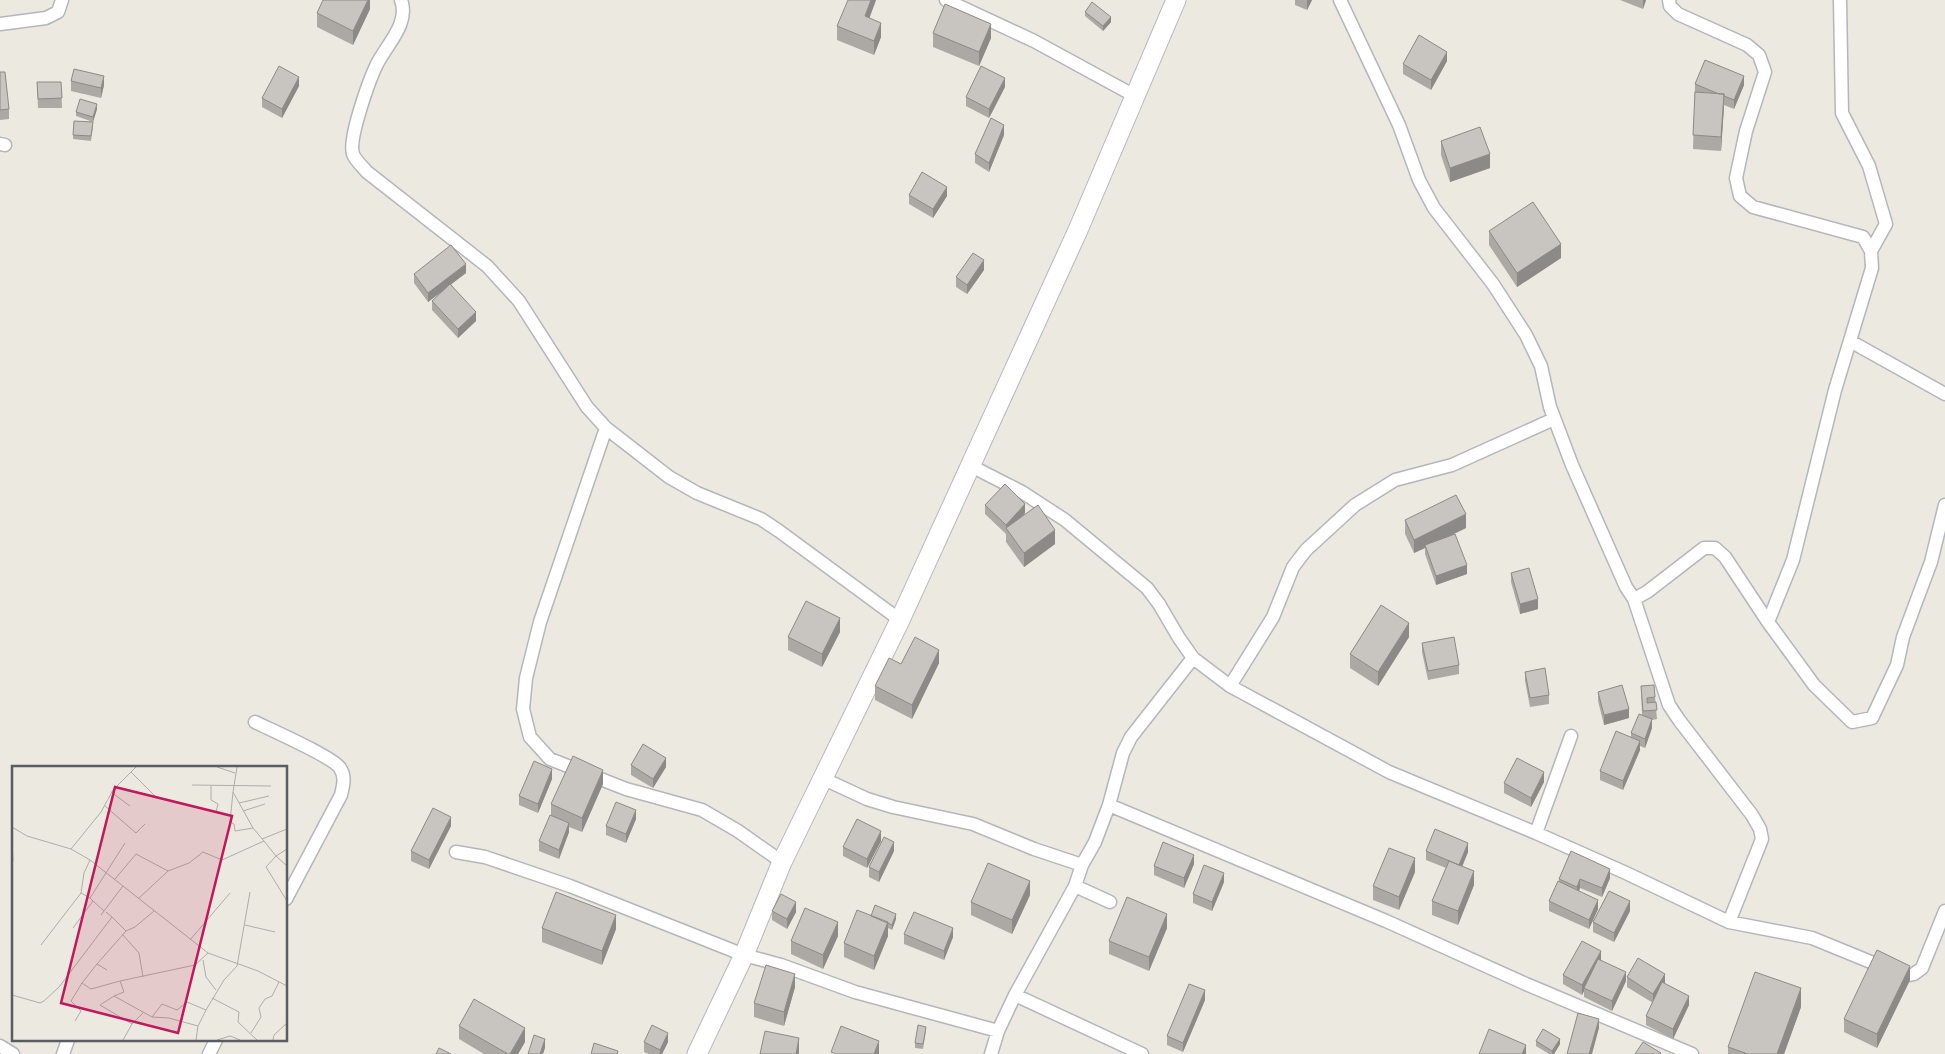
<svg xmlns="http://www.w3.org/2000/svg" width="1945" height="1054" font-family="'Titillium Web',sans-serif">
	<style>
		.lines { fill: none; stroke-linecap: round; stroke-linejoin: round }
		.street-casing { stroke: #b3b7bb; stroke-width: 15 }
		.secondary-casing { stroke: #b4b8bd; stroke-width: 21 }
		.street { stroke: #fff; stroke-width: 12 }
		.secondary { stroke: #fff; stroke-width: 19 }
		.wall { fill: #aca9a5 }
		.shaded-wall { fill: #8c8a86 }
		.building { fill: #c8c5c0; stroke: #8c8a86 }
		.inset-road { fill: none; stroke: #adada9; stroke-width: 1 }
		.view { fill: #c2185b; fill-opacity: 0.15; stroke: #c2185b; stroke-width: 2.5 }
		.inset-edge { fill: none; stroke: #595d61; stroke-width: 2.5 }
	</style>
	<rect width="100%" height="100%" fill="#ece9e0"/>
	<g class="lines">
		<!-- street casing -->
		<g class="street-casing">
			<path id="street" d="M401 0C410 24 386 45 376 66 369 81 348 139 353 154 355 160 363 167 367 172L487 266 519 301 587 407 606 428 669 477 697 493 761 519 779 531 900 620
				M946 0 1034 41 1135 96
				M1340 0 1399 125 1419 180 1434 208 1493 284 1526 335 1541 366 1550 407 1572 465 1626 587 1634 599 1647 592 1704 548H1715L1725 557 1768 622
				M1669 0 1670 6 1678 14 1747 45 1759 55 1765 72 1746 131 1736 178 1740 196 1753 207 1863 237 1871 251 1872 268 1835 390 1793 560 1768 622 1814 685 1852 722 1872 718 1897 665 1903 637 1931 562 1945 505
				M1840 0 1842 113 1869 166 1886 224 1871 251
				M0 24 46 18 58 12 62 0
				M0 144 5 145
				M1850 341 1945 394
				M606 428 540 622 526 678 523 709 530 737 550 759 626 789 702 810 738 831 782 862
				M971 466 1022 492 1065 520 1147 588 1159 604 1179 638 1193 658
				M1634 599 1669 705 1679 720 1752 815 1760 829 1762 839 1729 922
				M1230 686 1273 617 1293 567 1306 550 1355 505 1395 480 1452 465 1554 419
				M255 722C271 730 333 757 340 768 346 777 343 786 341 795L286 899
				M1571 736 1536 833 1626 873 1729 922 1812 938 1905 976 1914 974 1922 968 1945 911
				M824 779 867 799 893 807 973 824 1034 849 1082 865 1075 886
				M1109 805 1123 753 1131 737 1193 658 1230 686 1389 772 1536 833
				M456 852 485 857 570 886 744 955 781 965 855 992 998 1031 1015 995 1142 1054
				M1082 865 1095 842 1109 805 1386 921 1526 984 1692 1054
				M1015 995 1075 886 1110 902
				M0 1046 13 1054
				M63 1054 68 1040
				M209 1054 216 1040
				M991 1054 998 1031"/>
		</g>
		<!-- secondary casing -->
		<g class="secondary-casing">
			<path id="secondary" d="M697 1054 744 955 782 862 900 620 1078 230 1176 0"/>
		</g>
		<!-- street -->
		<use href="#street" class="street"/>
		<!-- secondary -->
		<use href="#secondary" class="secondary"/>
	</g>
	<!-- wall -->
	<path class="wall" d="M370 0V9L353 45 317 27V13Z
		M876 0 869 18 881 37 874 55 837 40V26Z
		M1295 0H1312L1307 10 1295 5Z
		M1620 0H1646L1643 9Z
		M1085 12 1111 22 1103 31 1085 16Z
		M933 33 991 38 979 66 933 47Z
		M1447 61 1431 90 1403 74V64Z
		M0 72 9 109V119L0 120Z
		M71 81 104 85 101 98 71 91Z
		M37 82H61L62 108H38Z
		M1695 84 1744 85 1734 109 1724 105 1721 151 1693 149Z
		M299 86 282 118 262 107V98Z
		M1005 87 989 118 966 106V97Z
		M97 109 93 122 76 116V112Z
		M74 121 93 127 91 141 73 139Z
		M1004 135 989 172 975 163V154Z
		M1441 141 1490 168 1450 182 1441 155Z
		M909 195 947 196 933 218 909 204Z
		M1489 231 1561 258 1517 287 1489 245Z
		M984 270 967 294 956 287V277Z
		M466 273 451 284 476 321 458 338 432 310V301L441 292 428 302 414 283V274Z
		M985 505 1025 513 1022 517 1055 544 1024 567 1006 542V534L985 514Z
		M1405 520 1466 528 1448 537 1467 574 1436 585 1425 554V548L1414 553 1405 534Z
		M1511 573 1538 609 1520 614 1511 582Z
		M840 632 822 667 788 650V637Z
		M1409 637 1378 686 1350 668V654Z
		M1422 643 1459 665V674L1428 680 1422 652Z
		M939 663 912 719 875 700V686L901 664Z
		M1525 672 1549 695V704L1530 707 1525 681Z
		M1641 686 1655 697 1657 719 1652 720V728L1645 748 1640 746V750L1623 790 1600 780V771L1631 737V733L1642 715Z
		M1598 692 1629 718 1604 725 1598 701Z
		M631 765 666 767 653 788 631 775Z
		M552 779 538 813 519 805V796Z
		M1544 782 1531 807 1504 793V783Z
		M603 784 582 832 569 827V832L559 859 539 851V841L551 815V804Z
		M636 819 626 843 606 835V826Z
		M451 826 429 869 411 861V851Z
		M881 841 867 868 843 856V847Z
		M894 851 879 882 869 877V867Z
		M1426 851 1468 852 1462 867 1474 885 1458 925 1432 915V901L1446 868 1426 860Z
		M1194 864 1184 888 1154 875V866Z
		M1415 872 1399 910 1373 900V886Z
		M1610 878 1602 897 1580 888 1579 891 1598 909 1589 929 1549 911V901L1559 882V879Z
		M1224 882 1212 911 1193 903V894Z
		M1030 895 1012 934 971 915V902Z
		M772 911 796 912 787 929 772 920Z
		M1630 911 1614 942 1593 932V922Z
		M871 916 896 919 892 930 888 928V936L874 970 844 957V943Z
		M542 928 616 929 602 965 542 942Z
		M1167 928 1149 971 1109 954V941Z
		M904 934 953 937 944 960 904 944Z
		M838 936 823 969 791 954V941Z
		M1601 960 1626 981 1612 1011 1584 997V991L1582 995 1563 984V975Z
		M1627 977 1665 983V984L1689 1005 1673 1039 1646 1025V1016L1653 1003 1627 987Z
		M1910 980 1877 1048 1844 1032V1019Z
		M795 987 784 1026 754 1017V1003Z
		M1205 1000 1183 1052 1167 1045V1036Z
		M1801 1007 1784 1054H1728V1047Z
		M459 1026 525 1042 518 1054H484L459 1039Z
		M926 1031 923 1049 915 1048V1043Z
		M1536 1041 1560 1044 1554 1054H1549L1536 1046Z
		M644 1042H668L662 1054H649L644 1052Z"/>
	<!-- shaded-wall -->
	<path class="shaded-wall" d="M368 0H370V9L353 45V31Z
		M871 0H876L865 30V16Z
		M1308 0H1312L1307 10V1Z
		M1643 0H1646L1643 9Z
		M1111 17V22L1103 31V26Z
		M881 23V37L874 55V41Z
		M991 24V38L979 66V52Z
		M1447 52V61L1431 90V80Z
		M104 76V85L101 98V88Z
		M1744 76V85L1734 109V100Z
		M299 77V86L282 118V109Z
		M1005 78V87L989 118V109Z
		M1724 94V108L1721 151V137Z
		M97 104V109L93 122V117Z
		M1004 125V135L989 172V163Z
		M1490 154V168L1450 182V168Z
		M947 187V196L933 218V209Z
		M1561 244V258L1517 287V273Z
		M984 260V270L967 294V285Z
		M466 264V273L428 302V293Z
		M476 312V321L458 338V329Z
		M1025 504V513L1008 531 1006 528V534V525Z
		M1466 514V528L1426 547 1425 545V548L1414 553V540Z
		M1055 530V544L1024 567V553Z
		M1467 565V574L1436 585V576Z
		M1538 599V609L1520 614V604Z
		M840 618V632L822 667V654Z
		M1409 623V637L1378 686V672Z
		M939 650V663L912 719V705Z
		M1629 709V718L1604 725V715Z
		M1652 719V728L1645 748V739Z
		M1640 741V750L1623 790V781Z
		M666 758V767L653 788V779Z
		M552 769V779L538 813V804Z
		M603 770V784L582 832V818Z
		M1544 772V782L1531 807V798Z
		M636 810V819L626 843V834Z
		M451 817V826L429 869V860Z
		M569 823V832L559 859V850Z
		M881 831V841L867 868V859Z
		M894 842V851L879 882V872Z
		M1468 843V852L1459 874V865Z
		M1194 855V864L1184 888V878Z
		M1415 858V872L1399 910V897Z
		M1610 869V878L1602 897V888Z
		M1474 871V885L1458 925V911Z
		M1224 873V882L1212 911V902Z
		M1580 879V888L1577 896V887Z
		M1030 881V895L1012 934V920Z
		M1598 900V909L1589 929V920Z
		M1630 901V911L1614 942V933Z
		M796 902V912L787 929V919Z
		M896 914V919L892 930V925Z
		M1167 914V928L1149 971V957Z
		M616 915V929L602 965V951Z
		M838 922V936L823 969V955Z
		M888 922V936L874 970V956Z
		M953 928V937L944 960V951Z
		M1601 951V961L1584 988V991L1582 995V985Z
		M1910 966V980L1877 1048V1034Z
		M1626 972V981L1612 1011V1001Z
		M795 974V987L784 1026V1012Z
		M1665 974V983L1653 1003V994Z
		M1801 988V1007L1784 1054H1777Z
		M1205 990V1000L1183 1052V1043Z
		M1689 996V1005L1673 1039V1029Z
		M1599 1019V1028L1592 1054H1589Z
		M525 1028V1042L518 1054H510Z
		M668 1033V1042L662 1054H660V1050Z
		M799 1038V1054H796Z
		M545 1039V1048L543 1054H540Z
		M1560 1039V1044L1554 1054H1552V1051Z
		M879 1041V1054H874Z
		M1526 1045V1054H1522Z"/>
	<!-- building -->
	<path class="building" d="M323 0H368L353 31 317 13Z
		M848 0H871L865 16 881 23 874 41 837 26Z
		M1092 2 1111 17 1103 26 1085 12Z
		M945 4 991 24 979 52 933 33Z
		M1419 35 1447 52 1431 80 1403 64Z
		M1705 60 1744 76 1734 100 1724 96V94H1719L1695 84Z
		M279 66 299 77 282 109 262 98Z
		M981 66 1005 78 989 109 966 97Z
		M74 69 104 76 101 88 71 81Z
		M0 72H5L9 109 0 110Z
		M37 82H61L62 98 38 99Z
		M1695 92 1724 94 1721 137 1693 135Z
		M80 99 97 104 93 117 76 112Z
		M991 118 1004 125 989 163 975 154Z
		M74 121 93 122 91 136 73 135Z
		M1480 127 1490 154 1450 168 1441 141Z
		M922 172 947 187 933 209 909 195Z
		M1533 202 1561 244 1517 273 1489 231Z
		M451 245 466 264 428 293 414 274Z
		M973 253 984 260 967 285 956 277Z
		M450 284 476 312 458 329 432 301Z
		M1005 484 1025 504 1006 525 985 505Z
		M1456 495 1466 514 1414 540 1405 520Z
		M1038 505 1055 530 1024 553 1006 528Z
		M1455 534 1467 565 1436 576 1425 545Z
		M1529 568 1538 599 1520 604 1511 573Z
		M806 601 840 618 822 654 788 637Z
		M1381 605 1409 623 1378 672 1350 654Z
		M915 637 939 650 912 705 875 686 889 658 901 664Z
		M1454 637 1459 665 1428 671 1422 643Z
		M1545 668 1549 695 1530 698 1525 672Z
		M1622 685 1629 709 1604 715 1598 692Z
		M1654 685 1655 697 1647 698V703L1656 702 1657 710 1643 711 1641 686Z
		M1639 714 1652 719 1645 739 1631 733Z
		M1616 731 1640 741 1623 781 1600 771Z
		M643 744 666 758 653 779 631 765Z
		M573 756 603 770 582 818 551 804Z
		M1517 758 1544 772 1531 798 1504 783Z
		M534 761 552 769 538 804 519 796Z
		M616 802 636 810 626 834 606 826Z
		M433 808 451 817 429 860 411 851Z
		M550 815 569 823 559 850 539 841Z
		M857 819 881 831 867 859 843 847Z
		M1435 829 1468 843 1459 865 1426 851Z
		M884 837 894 842 879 872 869 867Z
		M1163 842 1194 855 1184 878 1154 866Z
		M1389 848 1415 858 1399 897 1373 886Z
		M1571 851 1610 869 1602 888 1580 879 1577 887 1559 879Z
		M1449 861 1474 871 1458 911 1432 901Z
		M988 863 1030 881 1012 920 971 902Z
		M1204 865 1224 873 1212 902 1193 894Z
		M1558 881 1598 900 1589 920 1549 901Z
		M1609 891 1630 901 1614 933 1593 922Z
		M556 892 616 915 602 951 542 928Z
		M781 894 796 902 787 919 772 911Z
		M1127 897 1167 914 1149 957 1109 941Z
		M875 905 896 914 892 925 871 916Z
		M805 908 838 922 823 955 791 941Z
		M857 910 888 922 874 956 844 943Z
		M914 912 953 928 944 951 904 934Z
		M1582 941 1601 951 1582 985 1563 975Z
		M1877 950 1910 966 1877 1034 1844 1019Z
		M1638 958 1665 974 1653 994 1627 977Z
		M1598 959 1626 972 1612 1001 1584 988Z
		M766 965 795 974 784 1012 754 1003Z
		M1755 972 1801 988 1777 1054H1748L1728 1047Z
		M1662 982 1689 996 1673 1029 1646 1016Z
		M1189 984 1205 990 1183 1043 1167 1036Z
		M474 999 525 1028 510 1054H508L459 1026Z
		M1578 1013 1599 1019 1589 1054H1567Z
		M652 1025 668 1033 660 1050 644 1042Z
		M918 1025 926 1027 923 1044 915 1043Z
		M841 1026 879 1041 874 1054H836L831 1052Z
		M1489 1029 1526 1045 1522 1054H1479Z
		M1543 1029 1560 1039 1552 1051 1536 1041Z
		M765 1031 799 1038 796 1054H760Z
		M534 1035 545 1039 540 1054H528Z
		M1643 1042 1661 1053 1660 1054H1635Z
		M594 1043 618 1051 617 1054H591Z
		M439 1048 451 1054H436Z"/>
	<!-- overview -->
	<g transform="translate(12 766)">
		<rect width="275" height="275" fill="#ece9e0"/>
		<path class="inset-road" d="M205 1 223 7M225 1 221 26 241 62 252 75M119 6 143 30M180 19 259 20M199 20V34L206 38 204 46M99 26 118 40M221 26 218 56 222 58 223 65 241 62M227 37 257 30M93 40 124 67 133 58M231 45 253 38M0 61 15 70 59 83 78 94 196 187 246 205 275 220M250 73 275 63M0 78 1 95M59 83 89 46 101 24 124 1M275 83 264 90 275 100M103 113 124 88 156 105M69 127 72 107 78 94M126 133 156 105 177 97 191 86 210 94 252 75 264 90 254 101 275 135M81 135 92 145 89 149M92 145 111 120M233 159 263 166M61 162 81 135 78 132 113 77M114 165 123 161 142 145M110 168 127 187 131 211M178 174 218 127M29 179 69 127 78 132M191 194 194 211 204 224M85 198 114 165 100 151M70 217 79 223 108 215M0 229 28 237 32 235 47 221 100 151 94 146M102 230 112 226 108 215 183 199 196 187M200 232 227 246 226 256 245 274M140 251 157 252 186 260M63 255 69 245 59 235 70 217 85 198 95 204M120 258 131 247M239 267 249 251 247 242 253 233 260 230 267 216M111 274 120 258 88 239 102 230 140 251 150 238 165 244 175 236 194 244 212 214 225 200 238 126M184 274 186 260 194 244M205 274 218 270 228 274M261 274 262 269 275 257"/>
		<path class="view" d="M103 21 220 50 166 267 49 237Z"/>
		<rect width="275" height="275" class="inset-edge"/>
	</g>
</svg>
